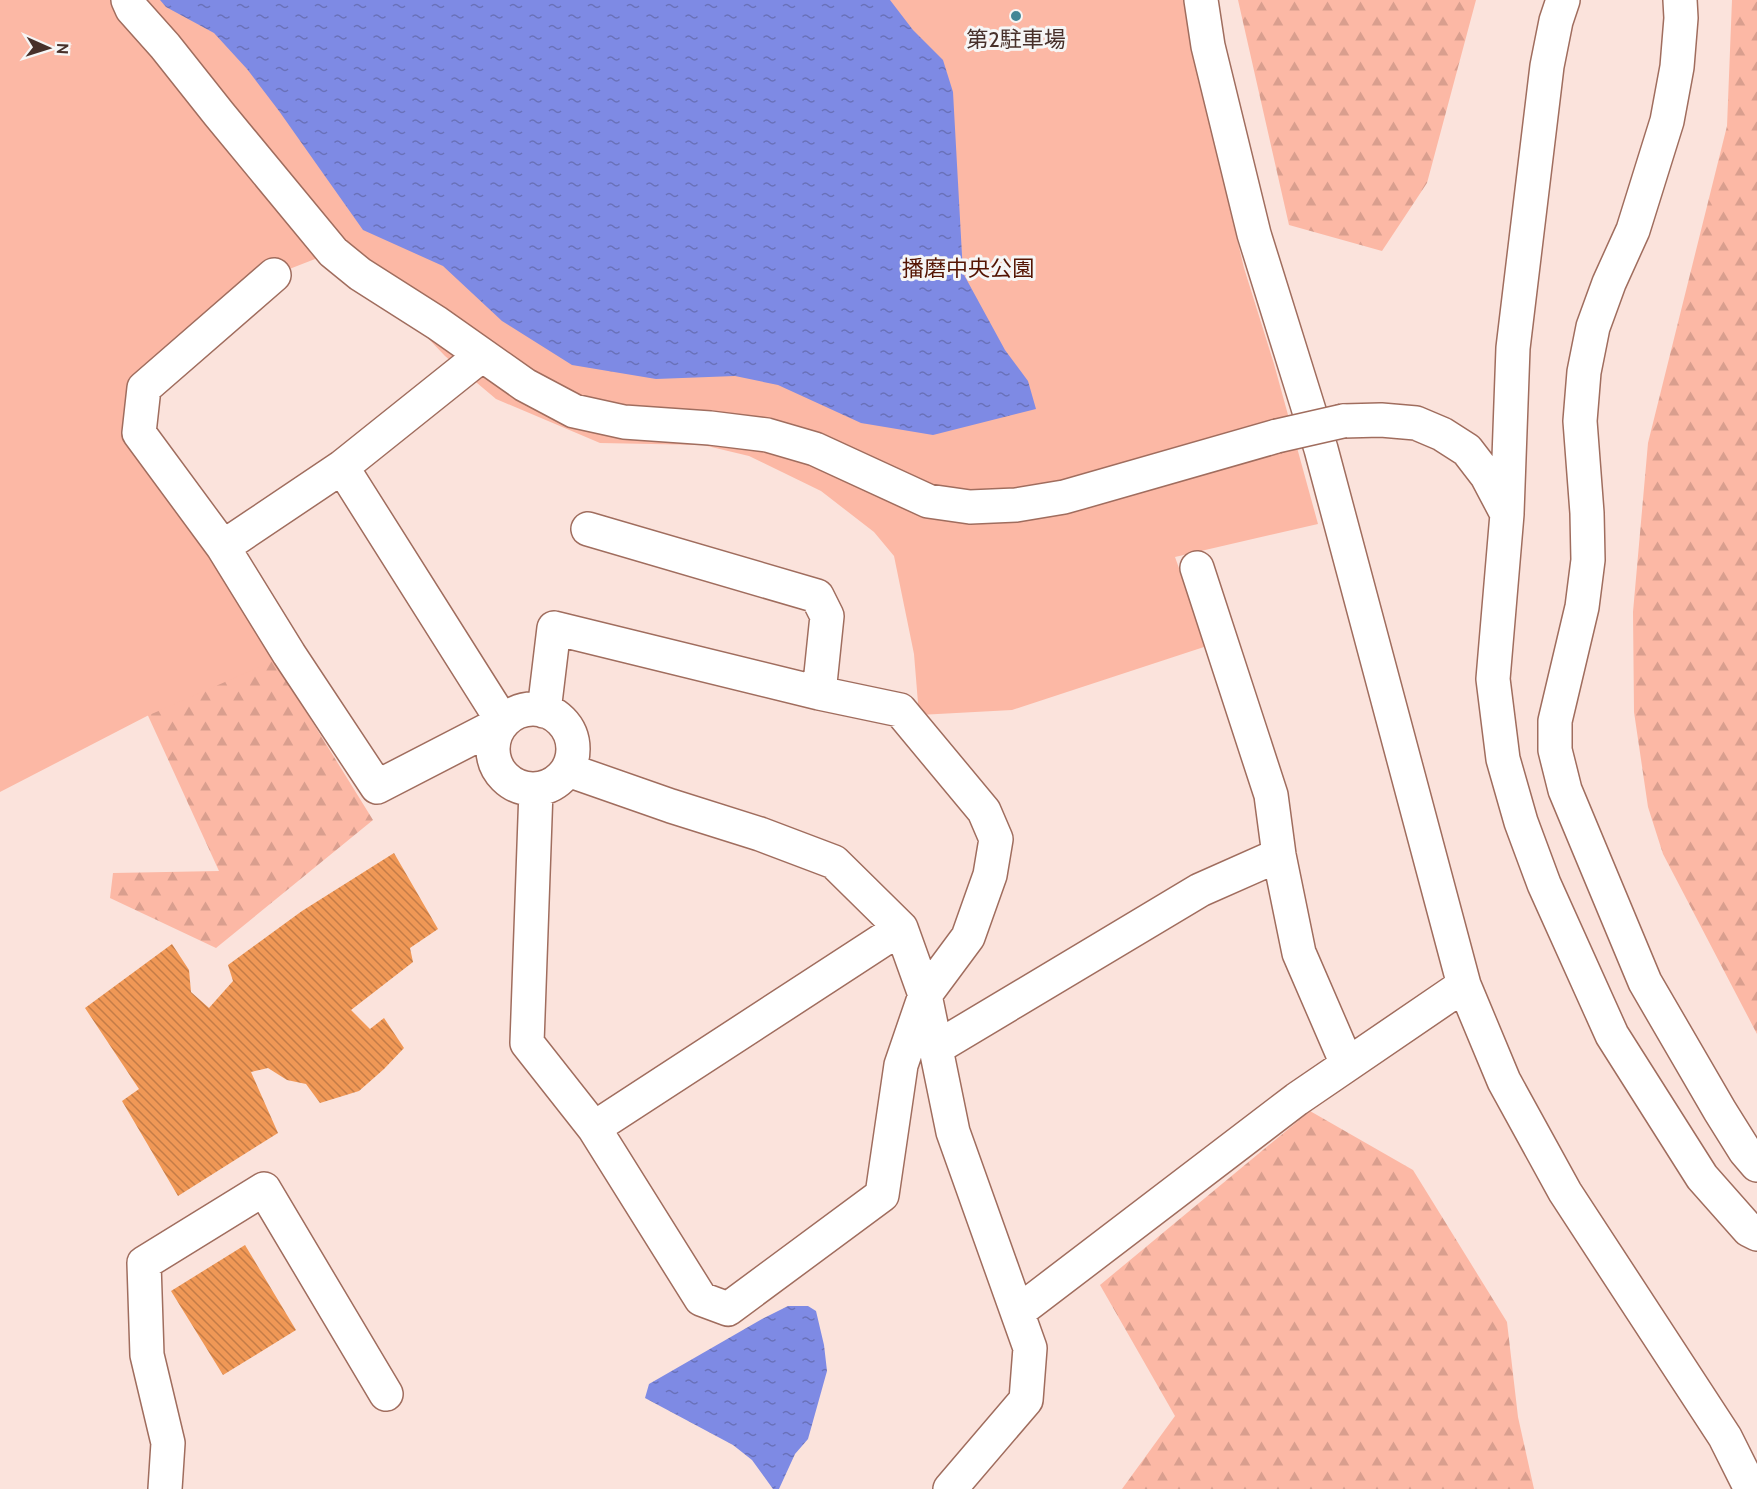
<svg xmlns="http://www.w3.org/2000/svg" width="1757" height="1489" font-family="Cabin,'Noto Sans JP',sans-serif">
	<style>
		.forest { fill: url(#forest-firs) }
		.green { fill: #fcb8a5 }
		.water { fill: url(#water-ripples) }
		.building { fill: url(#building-back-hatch) }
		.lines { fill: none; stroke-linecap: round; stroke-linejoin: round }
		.minor-casing { stroke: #a06d5e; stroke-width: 36 }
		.minor { stroke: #fff; stroke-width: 33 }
		.minor-bridge-casing { stroke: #a06d5e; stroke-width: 36; stroke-linecap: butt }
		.minor-bridge { stroke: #fff; stroke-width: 33 }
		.poi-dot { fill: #438696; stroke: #f6f6f6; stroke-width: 2 }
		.labels { text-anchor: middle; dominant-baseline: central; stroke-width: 6; stroke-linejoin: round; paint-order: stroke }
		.poi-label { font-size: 22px; fill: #47302a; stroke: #f6f6f6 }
		.park-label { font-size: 22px; fill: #551503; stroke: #f6f6f6 }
	</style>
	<defs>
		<pattern id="forest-firs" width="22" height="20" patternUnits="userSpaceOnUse" patternTransform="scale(1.5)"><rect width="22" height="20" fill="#fcb8a5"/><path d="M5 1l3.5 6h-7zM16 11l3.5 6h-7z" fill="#d99e8e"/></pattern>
		<pattern id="water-ripples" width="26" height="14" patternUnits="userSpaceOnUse" patternTransform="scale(1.5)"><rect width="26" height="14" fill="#7e8ae4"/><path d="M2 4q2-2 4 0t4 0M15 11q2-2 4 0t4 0" fill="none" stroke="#6971b9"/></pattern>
		<pattern id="building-back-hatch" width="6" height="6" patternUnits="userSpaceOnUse" patternTransform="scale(1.5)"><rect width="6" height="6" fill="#f09856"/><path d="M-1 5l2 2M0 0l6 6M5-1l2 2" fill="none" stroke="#c47c47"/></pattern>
	</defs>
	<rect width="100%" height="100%" fill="#fbe3dc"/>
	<!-- forest -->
	<path class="forest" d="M1238 0H1476L1427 183 1382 251 1289 225Z
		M1732 0H1757V1034L1663 854 1648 807 1634 712 1633 612 1648 443 1727 126Z
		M80 346 373 820 216 948 110 898 113 873 219 871 70 545Z
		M1310 1111 1413 1170 1507 1322 1518 1417 1534 1489H1122L1175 1416 1100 1285Z"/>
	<!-- green -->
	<path class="green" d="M0 0H1186L1191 45 1244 268 1274 364 1318 524 1175 557 1207 646 1012 710 919 715 914 654 894 556 874 532 821 491 749 456 703 445 600 443 496 399 445 356 405 314 333 252 274 275 144 388 139 433 289 654 147 716 0 792Z"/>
	<!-- water -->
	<path class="water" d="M160 0H890L913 30 943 60 953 92 963 273 1005 350 1028 381 1036 409 933 435 861 423 778 385 735 376 656 379 572 365 502 321 443 266 363 230 279 111 247 69 214 33 166 7Z
		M788 1306H808L816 1311 824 1345 827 1371 808 1439 795 1454 779 1489H773L752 1460 733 1445 645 1398 649 1384 762 1319Z"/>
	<!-- building -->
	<path class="building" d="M394 853 438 929 410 948 413 962 351 1010 370 1029 384 1018 404 1048 384 1069 359 1091 320 1103 306 1084 287 1080 268 1068 251 1072 278 1133 178 1196 122 1101 139 1089 85 1008 172 944 189 970 191 992 209 1008 233 981 228 965 302 911Z
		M245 1245 296 1330 223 1375 171 1291Z"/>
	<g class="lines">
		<!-- minor casing -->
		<g class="minor-casing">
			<path id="minor" d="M128 0 132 9 165 46 219 114 333 252 360 274 437 323 525 385 574 411 624 422 710 428 767 435 815 449 928 501 970 507 1016 505 1064 497 1277 436
				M1201 0 1208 46 1254 234 1321 449 1464 985 1504 1081 1565 1192 1725 1437 1751 1489
				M1680 0 1681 18 1677 67 1667 121 1633 230 1609 283 1593 327 1584 372 1580 421 1587 513 1588 560 1582 607 1555 721V750L1565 790 1645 982 1720 1111 1745 1151 1757 1165
				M274 275 144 388 139 433 223 547 342 467 482 355
				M1343 421 1381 420 1416 423 1442 434 1467 450 1487 476 1507 514 1493 679 1503 759 1521 822 1544 884 1612 1035 1702 1177 1749 1230 1757 1234
				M1507 513 1513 348 1547 66 1556 21 1563 0
				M588 529 817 596 827 616 819 693
				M223 547 289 654 377 787 503 722 342 467
				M1197 568 1271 795 1279 855 1299 953 1347 1064
				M493 749a40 40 0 1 1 80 0a40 40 0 1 1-80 0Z
				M544 711 554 628 819 693 900 710 984 811 996 839 990 875 968 937 925 995 901 1065 882 1195 728 1309 701 1299 594 1128
				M568 770 671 806 760 834 834 862 901 928 925 995 953 1132 1030 1348 1026 1400 950 1489
				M536 790 527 1043 594 1128 901 928
				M936 1048 1200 890 1279 855
				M1018 1312 1297 1099 1464 985
				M165 1489 168 1443 147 1355 144 1263 264 1189 386 1394"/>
		</g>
		<!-- minor -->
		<use href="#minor" class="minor"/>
		<!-- minor-bridge casing -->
		<g class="minor-bridge-casing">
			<path id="minor-bridge" d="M1277 436 1343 421"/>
		</g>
		<!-- minor-bridge -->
		<use href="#minor-bridge" class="minor-bridge"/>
	</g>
	<!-- markers -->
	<circle class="poi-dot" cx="1016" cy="16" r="6"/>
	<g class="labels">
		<!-- poi labels -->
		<g class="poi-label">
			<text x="1016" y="39">第2駐車場</text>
		</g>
		<!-- park labels -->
		<g class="park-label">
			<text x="968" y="268">播磨中央公園</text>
		</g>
	</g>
	<!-- north arrow -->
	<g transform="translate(48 48) rotate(93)" stroke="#f6f6f6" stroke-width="4.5" paint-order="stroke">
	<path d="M0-4.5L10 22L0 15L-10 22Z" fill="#47302a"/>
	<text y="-9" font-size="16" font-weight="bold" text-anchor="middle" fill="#47302a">N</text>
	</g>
</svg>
